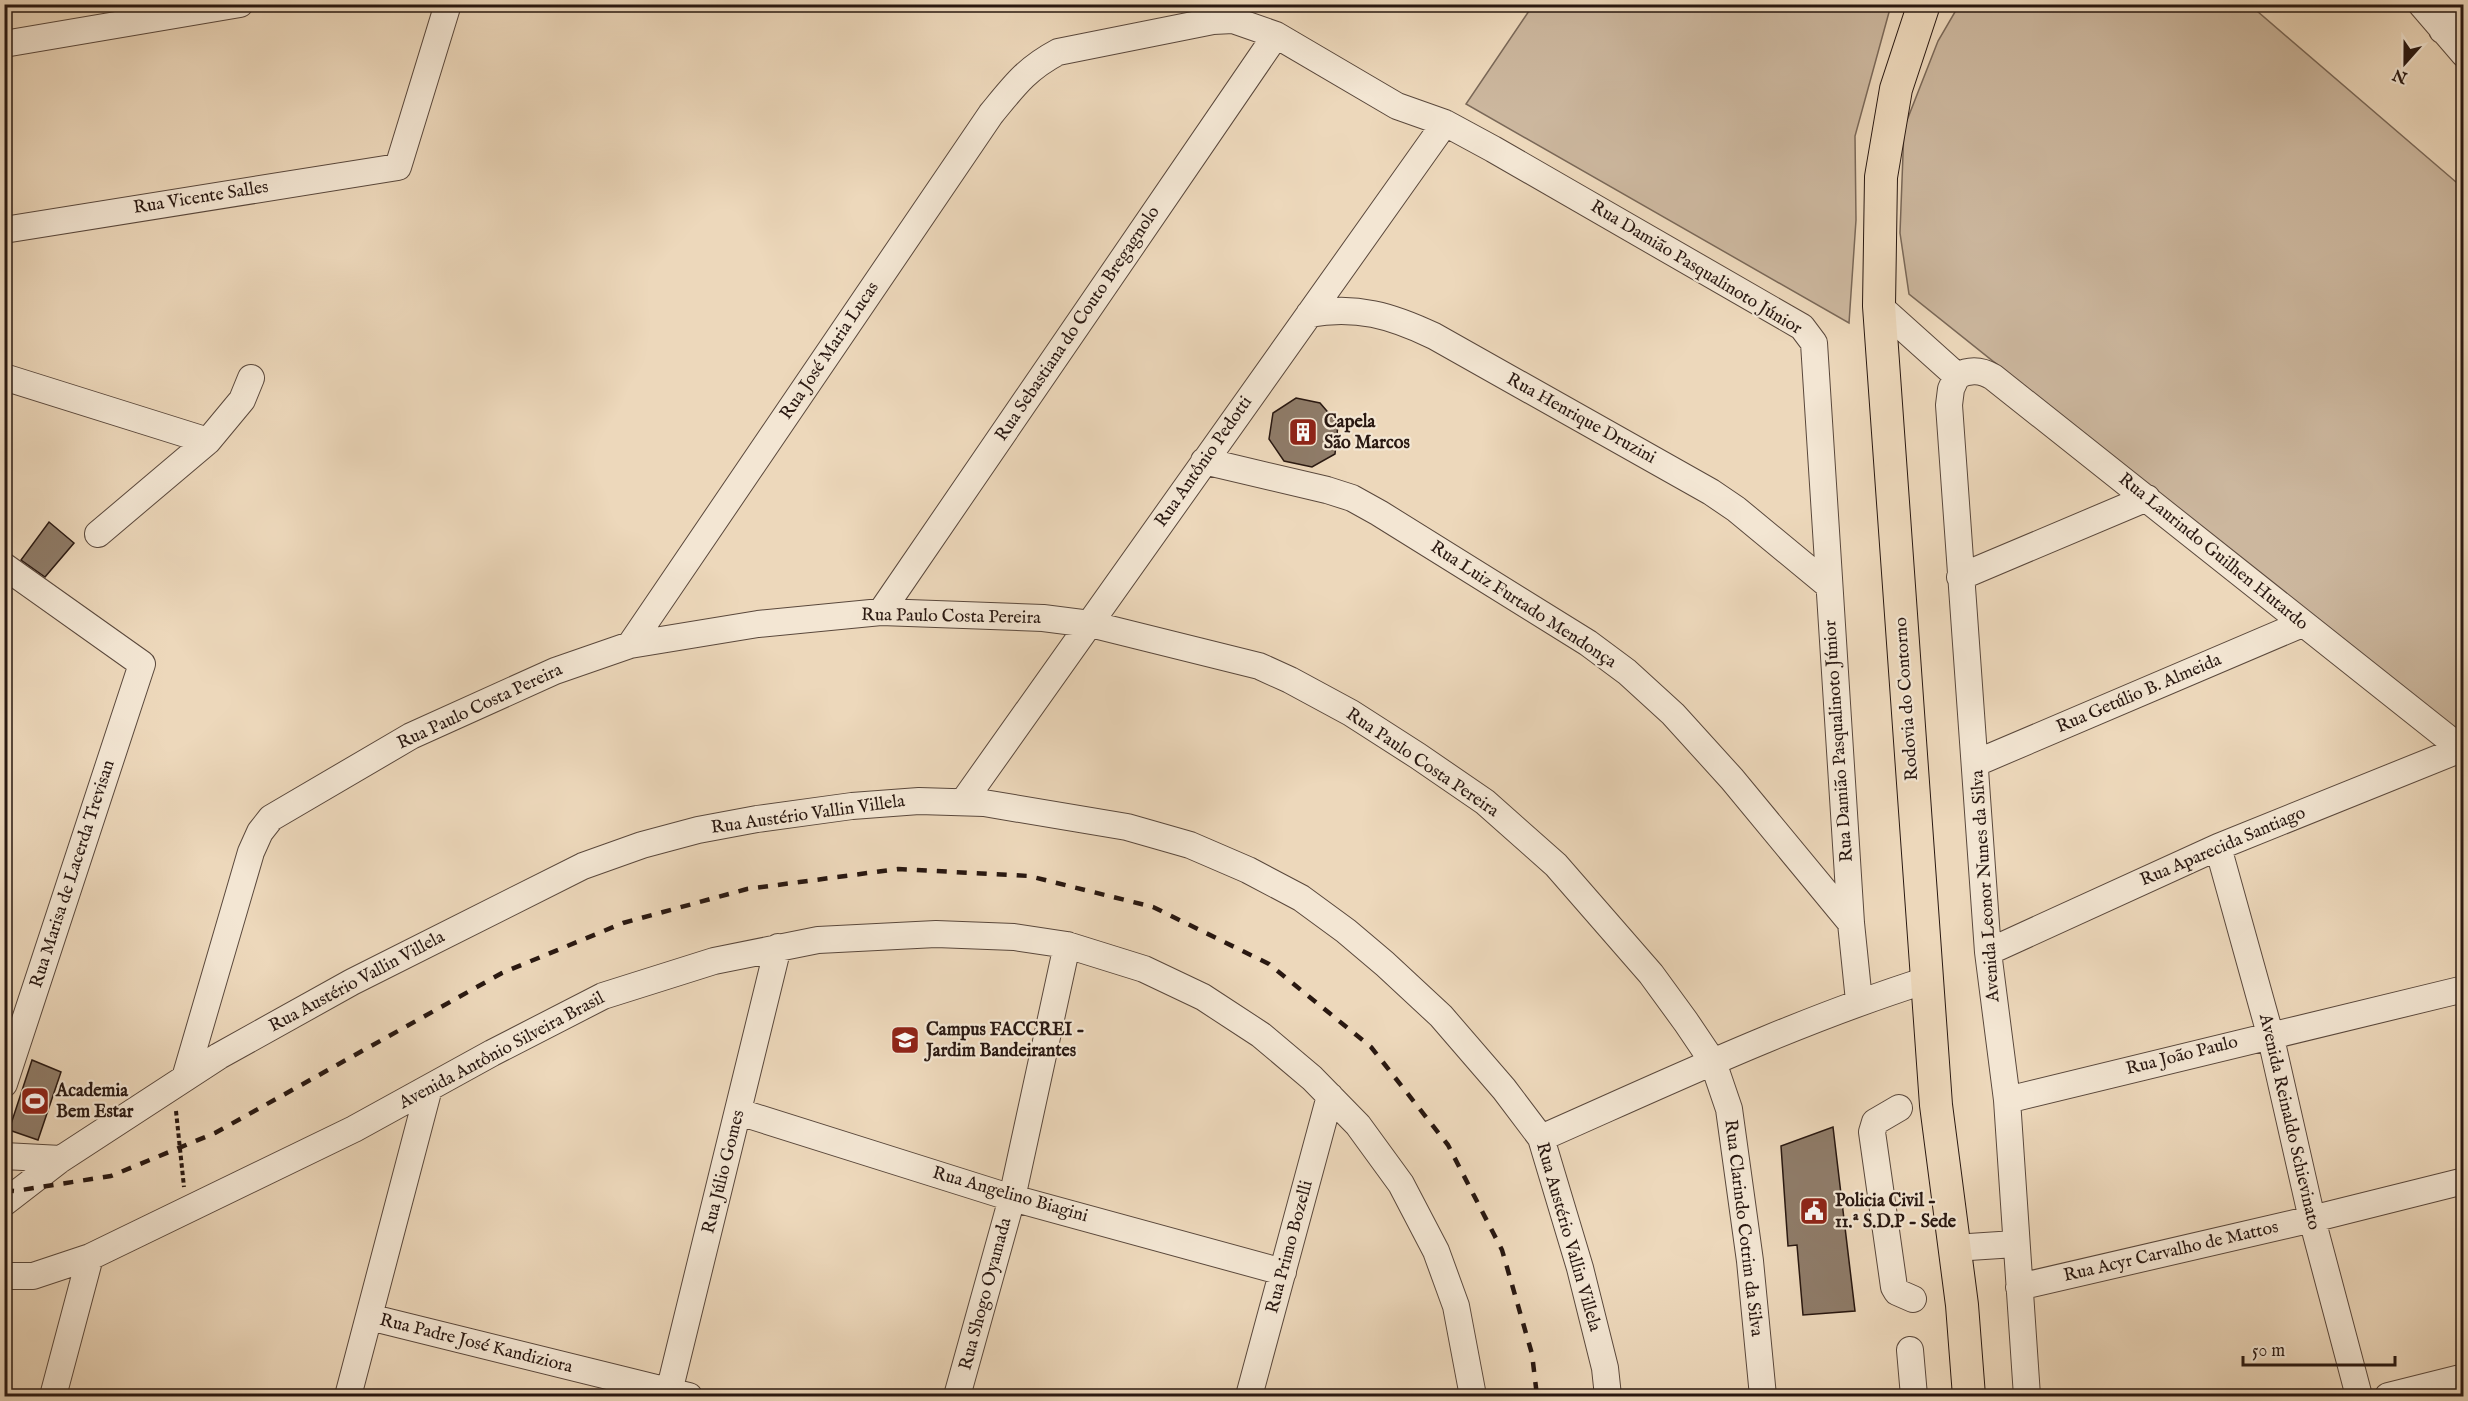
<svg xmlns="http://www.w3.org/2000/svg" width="2468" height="1401" font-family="'IM FELL English',serif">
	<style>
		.green { fill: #ccb79e; stroke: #7a6858; stroke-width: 1.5 }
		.building { fill: #8f7c69; stroke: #291811; stroke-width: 1.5 }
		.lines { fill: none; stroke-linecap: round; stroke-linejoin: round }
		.minor-casing { stroke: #5a483c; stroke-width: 28 }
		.major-casing { stroke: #291811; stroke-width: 34 }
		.path { stroke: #291811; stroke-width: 4; stroke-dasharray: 4.5 3; stroke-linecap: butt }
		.minor { stroke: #f3e6d3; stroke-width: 26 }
		.major { stroke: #edd8bb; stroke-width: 32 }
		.rail { stroke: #291811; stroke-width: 4.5; stroke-dasharray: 10 10; stroke-linecap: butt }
		.labels { text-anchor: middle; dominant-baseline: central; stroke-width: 4.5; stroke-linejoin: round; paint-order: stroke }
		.street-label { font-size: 18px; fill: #291811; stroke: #f3e6d3 }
		.poi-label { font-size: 18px; font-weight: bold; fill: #291811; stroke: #f3e6d3; text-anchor: start }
	</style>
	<rect width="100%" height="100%" fill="#edd8bb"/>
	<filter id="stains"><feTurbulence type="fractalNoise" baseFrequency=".00333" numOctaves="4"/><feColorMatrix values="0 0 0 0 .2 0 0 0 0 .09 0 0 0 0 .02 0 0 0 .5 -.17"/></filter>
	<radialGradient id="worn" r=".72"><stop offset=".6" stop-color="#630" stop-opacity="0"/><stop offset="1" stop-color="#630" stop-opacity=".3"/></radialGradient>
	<!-- green -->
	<path class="green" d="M1533 5H1891L1855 136 1856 220 1849 323 1466 104Z
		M1959 5H2250L2463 188V737L1909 294 1900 233 1904 128 1938 41Z"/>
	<!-- building -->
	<path class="building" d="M1296 398 1320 403 1338 424 1335 454 1312 467 1284 461 1269 439 1273 413Z
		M49 522 74 543 45 577 21 560Z
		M32 1060 61 1072 38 1140 9 1130Z
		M1833 1127 1855 1311 1803 1315 1797 1245 1788 1246 1781 1146Z"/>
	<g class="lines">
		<!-- minor casing -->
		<g class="minor-casing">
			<path id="minor" d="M2421 4 2464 54
				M2442 30 2464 11
				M4 44 240 4
				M4 230 398 167 448 4
				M1879 306 1957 376
				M1309 314C1356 305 1392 316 1434 336L1711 492 1736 509 1828 585
				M1957 376 1951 389 1949 405 1988 952 2007 1100 2027 1396
				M1957 376C1970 369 1981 370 1993 377L2464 751
				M4 377 208 441
				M1204 461 1327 490 1352 498 1379 513 1588 643 1627 672 1673 714 1732 779 1851 923
				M98 534 208 441 242 400 251 378
				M4 566 142 664 4 1084
				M1960 577 2147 498
				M881 612 1276 35
				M630 645 991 114C1014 86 1026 69 1058 52L1213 21 1233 20 1276 35 1397 106 1445 123 1493 149 1802 327 1814 343 1851 923 1859 1001
				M1976 763 2302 624
				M963 802 1445 123
				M2218 847 2270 1034 2312 1219 2359 1396
				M1988 952 2218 847 2461 749
				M185 1078 251 852 260 832 271 818 411 736 555 671 630 645 758 624 881 612 1043 618 1090 624 1259 666 1290 680 1351 713 1418 756 1485 802 1556 865 1651 974 1686 1022 1713 1062 1729 1109 1750 1261 1763 1396
				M2007 1100 2464 989
				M1899 1108 1875 1122 1872 1132 1894 1287 1897 1292 1913 1299
				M739 1112 1012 1198 1283 1272
				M1541 1138C1668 1082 1794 1022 1927 980
				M4 1156 61 1159
				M4 1203 61 1159 219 1056 352 982 583 866 642 845 698 830 757 819 852 806 919 801 984 803 1127 827 1190 845 1248 870 1301 898 1346 931 1385 964 1441 1016 1504 1089 1541 1138 1580 1268 1605 1368 1608 1396
				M1954 1248 2015 1244
				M4 1276H33L90 1257 354 1129 492 1053 603 996 714 961 818 940 936 934 1014 937 1067 945 1144 969 1203 997 1261 1035 1312 1078 1358 1125 1401 1184 1436 1251 1456 1306 1473 1396
				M2019 1287 2312 1219 2464 1181
				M369 1317 689 1396
				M1910 1350 1914 1396
				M53 1396 90 1257
				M348 1396 429 1088
				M668 1396 778 947
				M957 1396 1012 1198 1067 945
				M1249 1396 1330 1096
				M2388 1396 2464 1377"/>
		</g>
		<!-- major casing -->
		<g class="major-casing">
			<path id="major" d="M1924 4 1896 89 1881 177 1879 306 1936 1105 1962 1305 1969 1396"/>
		</g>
		<!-- path -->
		<path class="path" d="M176 1111 184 1187"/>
		<!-- minor -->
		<use href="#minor" class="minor"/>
		<!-- major -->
		<use href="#major" class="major"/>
		<!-- rail -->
		<path class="rail" d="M4 1190 15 1191 111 1176 215 1133 502 973 623 923 747 889 898 869 1029 876 1153 907 1269 964 1371 1047 1448 1145 1502 1250 1532 1354 1537 1396"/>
	</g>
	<!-- icons -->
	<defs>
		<g id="building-square" transform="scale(1.5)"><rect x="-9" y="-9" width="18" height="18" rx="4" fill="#8f2418" stroke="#f3e6d3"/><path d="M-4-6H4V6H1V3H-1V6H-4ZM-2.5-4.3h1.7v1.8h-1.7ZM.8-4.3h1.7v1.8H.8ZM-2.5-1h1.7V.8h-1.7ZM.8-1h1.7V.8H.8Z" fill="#fff"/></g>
		<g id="university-square" transform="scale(1.5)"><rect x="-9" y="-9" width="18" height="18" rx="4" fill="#8f2418" stroke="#f3e6d3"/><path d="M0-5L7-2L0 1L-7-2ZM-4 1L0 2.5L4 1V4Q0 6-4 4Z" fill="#fff"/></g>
		<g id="stadium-square" transform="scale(1.5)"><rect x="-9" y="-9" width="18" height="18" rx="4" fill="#8f2418" stroke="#f3e6d3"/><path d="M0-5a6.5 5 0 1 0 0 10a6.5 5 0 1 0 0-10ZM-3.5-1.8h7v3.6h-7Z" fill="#fff"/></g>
		<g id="civic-square" transform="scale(1.5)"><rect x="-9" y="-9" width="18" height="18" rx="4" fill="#8f2418" stroke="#f3e6d3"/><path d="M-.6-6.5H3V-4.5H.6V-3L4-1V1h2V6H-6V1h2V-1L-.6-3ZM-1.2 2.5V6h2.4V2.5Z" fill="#fff"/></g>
	</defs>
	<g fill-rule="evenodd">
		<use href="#building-square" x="1303" y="432"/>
		<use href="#university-square" x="905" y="1040"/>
		<use href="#stadium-square" x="35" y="1101"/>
		<use href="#civic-square" x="1814" y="1211"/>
	</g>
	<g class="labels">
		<!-- street labels -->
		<g class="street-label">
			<text transform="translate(201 198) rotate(-9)">Rua Vicente Salles</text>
			<text transform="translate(1696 268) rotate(31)">Rua Damião Pasqualinoto Júnior</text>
			<text transform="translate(1078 324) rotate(-56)">Rua Sebastiana do Couto Bregagnolo</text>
			<text transform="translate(830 351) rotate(-56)">Rua José Maria Lucas</text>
			<text transform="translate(1581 419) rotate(29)">Rua Henrique Druzini</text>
			<text transform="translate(1204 462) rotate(-55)">Rua Antônio Pedotti</text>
			<text transform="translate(2213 552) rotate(39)">Rua Laurindo Guilhen Hutardo</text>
			<text transform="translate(1523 605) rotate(33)">Rua Luiz Furtado Mendonça</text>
			<text transform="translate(951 617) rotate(1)">Rua Paulo Costa Pereira</text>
			<text transform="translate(2139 694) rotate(-23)">Rua Getúlio B. Almeida</text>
			<text transform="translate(1907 699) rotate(-94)">Rodovia do Contorno</text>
			<text transform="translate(480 707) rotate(-25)">Rua Paulo Costa Pereira</text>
			<text transform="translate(1839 741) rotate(-94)">Rua Damião Pasqualinoto Júnior</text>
			<text transform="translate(1422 763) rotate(34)">Rua Paulo Costa Pereira</text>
			<text transform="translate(808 815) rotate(-8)">Rua Austério Vallin Villela</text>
			<text transform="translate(2223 847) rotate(-23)">Rua Aparecida Santiago</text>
			<text transform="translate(73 874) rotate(-72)">Rua Marisa de Lacerda Trevisan</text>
			<text transform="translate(1986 886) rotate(-94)">Avenida Leonor Nunes da Silva</text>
			<text transform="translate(357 982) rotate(-28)">Rua Austério Vallin Villela</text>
			<text transform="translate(502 1051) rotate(-28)">Avenida Antônio Silveira Brasil</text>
			<text transform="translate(2182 1056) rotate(-14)">Rua João Paulo</text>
			<text transform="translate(2289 1122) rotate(77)">Avenida Reinaldo Schievinato</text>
			<text transform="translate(724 1172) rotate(-76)">Rua Júlio Gomes</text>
			<text transform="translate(1010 1195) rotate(16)">Rua Angelino Biagini</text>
			<text transform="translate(1743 1228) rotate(83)">Rua Clarindo Cotrim da Silva</text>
			<text transform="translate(1568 1237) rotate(74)">Rua Austério Vallin Villela</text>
			<text transform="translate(1290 1247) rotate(-75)">Rua Primo Bozelli</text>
			<text transform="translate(2171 1252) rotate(-13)">Rua Acyr Carvalho de Mattos</text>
			<text transform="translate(986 1294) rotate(-75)">Rua Shogo Oyamada</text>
			<text transform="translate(476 1344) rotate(14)">Rua Padre José Kandiziora</text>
		</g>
		<!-- poi labels -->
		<g class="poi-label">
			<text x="1324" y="422">Capela<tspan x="1324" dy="21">São Marcos</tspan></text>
			<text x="926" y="1030">Campus FACCREI -<tspan x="926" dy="21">Jardim Bandeirantes</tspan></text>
			<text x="56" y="1091">Academia<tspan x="56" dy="21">Bem Estar</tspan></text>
			<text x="1835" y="1201">Policia Civil -<tspan x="1835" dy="21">11.ª S.D.P - Sede</tspan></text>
		</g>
	</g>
	<!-- margin -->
	<rect width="2468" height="1401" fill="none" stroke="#edd8bb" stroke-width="24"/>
	<rect x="6" y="6" width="2456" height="1389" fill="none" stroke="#291811" stroke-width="3"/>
	<rect x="12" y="12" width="2444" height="1377" fill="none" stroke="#291811" stroke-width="1.5"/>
	<!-- north arrow -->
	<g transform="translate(2405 63) rotate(201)" stroke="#f3e6d3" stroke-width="4.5" paint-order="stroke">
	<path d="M0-4.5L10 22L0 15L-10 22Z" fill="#291811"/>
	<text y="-9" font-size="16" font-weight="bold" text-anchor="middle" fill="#291811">N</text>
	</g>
	<!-- scale -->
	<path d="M2243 1356v9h152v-9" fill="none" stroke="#291811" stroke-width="3"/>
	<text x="2252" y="1356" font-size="18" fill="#291811" stroke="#f3e6d3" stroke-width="4.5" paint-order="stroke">50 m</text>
	<rect width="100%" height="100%" filter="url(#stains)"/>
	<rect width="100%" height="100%" fill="url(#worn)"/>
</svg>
